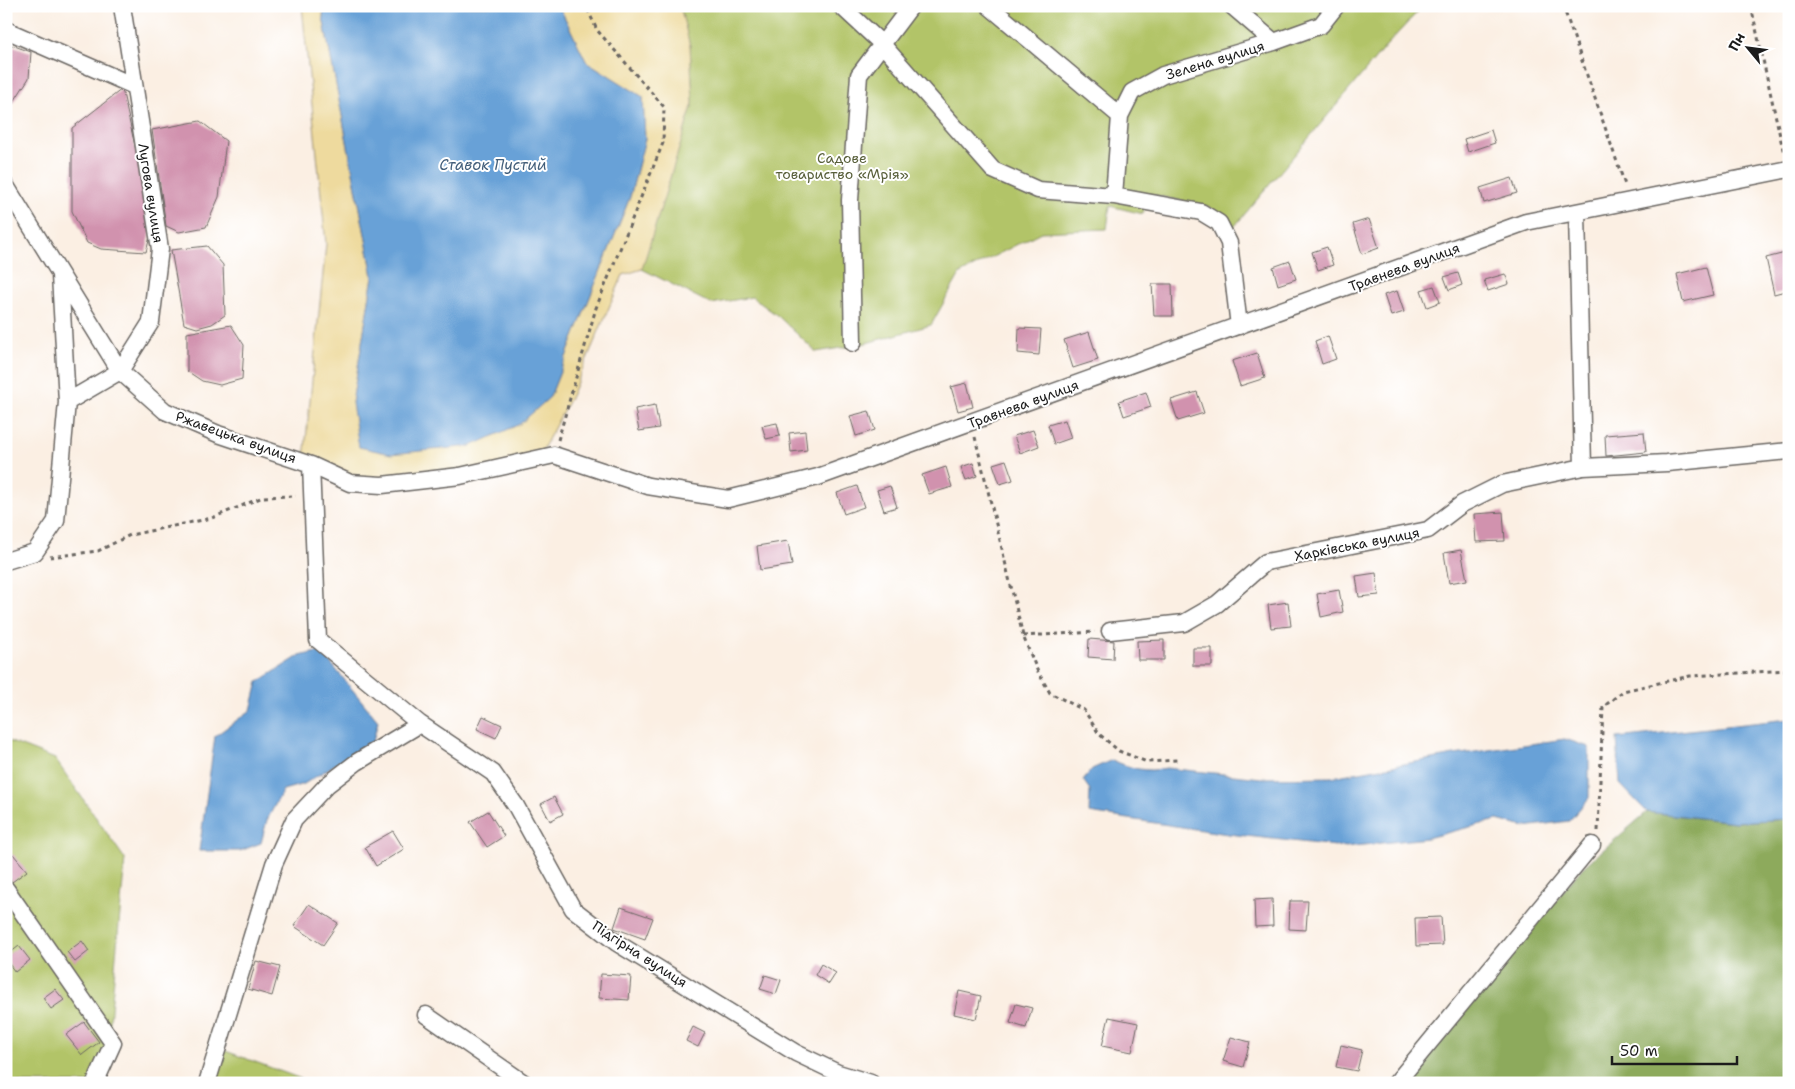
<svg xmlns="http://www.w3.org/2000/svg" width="1795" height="1089" font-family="'Shantell Sans',sans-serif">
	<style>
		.green { fill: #b2c467; stroke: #677042 }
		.forest { fill: #8daa5c; stroke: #54633c }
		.sand { fill: #eeda9e; stroke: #857b5d }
		.water { fill: #68a1d7; stroke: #425e7a }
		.building { fill: #d192ae }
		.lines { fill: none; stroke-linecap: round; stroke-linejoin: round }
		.street-casing { stroke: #6a6662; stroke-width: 19 }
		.path { stroke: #6a6662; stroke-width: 3; stroke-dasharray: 4 4; stroke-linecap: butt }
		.street { stroke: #fff; stroke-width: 16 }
		.labels { text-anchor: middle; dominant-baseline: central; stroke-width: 4; stroke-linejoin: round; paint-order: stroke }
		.street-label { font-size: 14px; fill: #1c1c1c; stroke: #fff }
		.park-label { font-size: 14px; fill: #585f3a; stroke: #fff }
		.water-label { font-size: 15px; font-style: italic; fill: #425e7a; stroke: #fff }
	</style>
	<rect width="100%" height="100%" fill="#fff"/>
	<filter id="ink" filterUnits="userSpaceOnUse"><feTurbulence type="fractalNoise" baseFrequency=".02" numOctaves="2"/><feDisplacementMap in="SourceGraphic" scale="10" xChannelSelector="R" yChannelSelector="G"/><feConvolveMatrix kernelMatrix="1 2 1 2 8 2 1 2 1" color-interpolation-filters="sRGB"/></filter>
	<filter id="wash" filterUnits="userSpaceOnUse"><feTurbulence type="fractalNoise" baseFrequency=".0096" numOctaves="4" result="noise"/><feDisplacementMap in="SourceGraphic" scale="20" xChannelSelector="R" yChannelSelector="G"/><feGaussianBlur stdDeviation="1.12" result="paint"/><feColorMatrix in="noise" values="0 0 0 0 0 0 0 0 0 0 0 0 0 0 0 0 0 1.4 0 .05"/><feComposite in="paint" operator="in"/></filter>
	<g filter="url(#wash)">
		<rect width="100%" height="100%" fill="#fbefe3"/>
		<!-- green -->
		<path class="green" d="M680 6H1423L1386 46 1234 227 1210 207 1149 194 1143 214 1110 206 1107 229 1041 232 960 274 931 325 859 345 816 352 778 316 752 297 711 304 642 269 693 103 690 46Z
			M6 740 55 759 125 859 108 1043 93 1083H6Z
			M223 1050 312 1083H211Z"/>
		<!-- forest -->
		<path class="forest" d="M1647 812 1735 822 1789 819V1083H1407L1582 868Z"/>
		<!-- sand -->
		<path class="sand" d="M302 6H324L323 17 373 276 352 403 550 397 630 197 645 139 643 97 586 61 559 6H680L690 46 693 103 642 269 623 275 571 396 541 453 460 476 350 483 304 459 326 244Z"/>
		<!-- water -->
		<path class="water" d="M324 6H559L586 61 643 97 645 139 630 197 550 397 520 424 471 446 391 454 359 447 352 403 373 276 323 17Z
			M321 651 378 721 373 741 304 784 283 790 267 820 261 843 240 851H199L215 736 251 710 258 682 299 656Z
			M1789 719V819L1735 822 1647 812 1620 784 1617 738Z
			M1565 739 1589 747V798L1569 821 1524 827 1497 820 1427 838 1345 847 1228 834 1089 813 1090 790 1083 780 1092 769 1112 760C1131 768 1145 773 1166 768L1262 778 1332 777 1454 755Z"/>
		<g id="blocks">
			<!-- building -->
			<path class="building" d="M6 43 31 52 29 78 6 114Z
				M122 89 153 225 146 252 101 249 87 243 72 211V128Z
				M200 121 226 141 219 197 206 227 179 232 166 226 152 130Z
				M1491 130 1495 143 1468 152 1464 139Z
				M1512 178 1517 193 1484 203 1480 188Z
				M1369 219 1379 248 1362 254 1353 224Z
				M207 246 223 265 225 315 212 324 197 328 184 324 171 250Z
				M1327 247 1333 265 1318 270 1312 252Z
				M1789 252V290L1774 294 1766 258Z
				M1290 261 1296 279 1278 285 1273 267Z
				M1706 267 1713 295 1683 302 1677 274Z
				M1458 273 1462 285 1449 290 1444 277Z
				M1505 274 1509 284 1488 291 1484 280Z
				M1152 284H1172L1173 316H1154Z
				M1434 286 1440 302 1427 307 1421 290Z
				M1397 291 1404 312 1391 316 1384 295Z
				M231 325 244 345 242 379 220 385 202 381 187 371V333Z
				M1019 328 1041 329 1039 355 1018 353Z
				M1089 332 1098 360 1073 368 1064 340Z
				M1328 336 1336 359 1322 364 1315 341Z
				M1257 353 1265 378 1240 386 1232 361Z
				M967 383 973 407 958 411 951 387Z
				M1146 392 1151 407 1124 416 1119 401Z
				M1197 392 1204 413 1178 421 1171 400Z
				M655 405 659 428 639 431 635 409Z
				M869 411 875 430 856 436 850 416Z
				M1065 420 1071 438 1054 444 1048 425Z
				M777 423 780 436 766 439 762 426Z
				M1033 430 1039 446 1020 453 1014 436Z
				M805 431 807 450 791 452 789 433Z
				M1644 432 1646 452 1606 456 1605 435Z
				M1006 460 1013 480 1000 484 993 464Z
				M973 463 977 476 966 480 961 467Z
				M946 467 952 487 929 494 922 475Z
				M857 486 864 507 844 514 837 493Z
				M890 486 897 507 884 511 877 490Z
				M1503 512 1505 541 1476 542 1474 514Z
				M788 541 792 565 760 570 757 546Z
				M1461 550 1467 580 1449 583 1444 553Z
				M1376 573 1379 595 1359 597 1356 576Z
				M1339 590 1343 612 1321 617 1317 594Z
				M1288 602 1291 626 1271 628 1268 605Z
				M1089 639 1114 641 1113 659 1088 657Z
				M1164 640V660H1138L1137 641Z
				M1193 648H1212V666H1193Z
				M483 716 502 725 496 738 477 729Z
				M554 797 563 814 550 821 541 804Z
				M488 811 504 836 487 847 470 822Z
				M393 831 404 849 376 866 365 847Z
				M13 854 27 871 12 882 6 874V859Z
				M1272 899 1273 926 1255 927 1254 900Z
				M1290 901H1308L1306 930 1289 929Z
				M309 904 338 923 323 945 294 926Z
				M621 907 653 918 645 939 614 928Z
				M1441 917 1443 945 1416 946 1415 918Z
				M82 941 89 951 75 962 67 952Z
				M19 946 30 960 15 972 6 960V956Z
				M256 961 280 967 272 996 248 989Z
				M821 964 836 973 829 984 815 975Z
				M601 974 631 976 629 1000 599 998Z
				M765 975 781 980 776 994 760 989Z
				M55 989 64 1000 51 1009 43 998Z
				M959 991 981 996 976 1019 954 1014Z
				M1016 1004 1032 1008 1026 1028 1010 1023Z
				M1109 1017 1138 1023 1132 1052 1102 1046Z
				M84 1022 99 1042 82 1055 66 1035Z
				M693 1027 705 1033 698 1047 686 1041Z
				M1231 1037 1250 1042 1243 1067 1223 1061Z
				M1341 1045 1362 1050 1357 1071 1336 1067Z"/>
		</g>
	</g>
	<g filter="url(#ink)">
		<use href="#blocks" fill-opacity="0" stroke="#6a6662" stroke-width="1"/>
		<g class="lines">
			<!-- street casing -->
			<g class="street-casing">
				<path id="street" d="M841 6 881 43 993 170 1038 190 1114 196 1201 212 1219 223 1229 243 1239 326
					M989 6 1120 116
					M1232 6 1274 42
					M6 30 134 86
					M6 186 120 371 165 411 218 434 311 465 350 483 382 485 460 476 554 455 648 486 728 499 818 477 1526 222 1789 169
					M1114 196 1120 116 1132 92 1163 75 1274 42 1321 25 1336 6
					M1577 213 1583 467
					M853 343 850 200 859 75 911 6
					M67 402 120 371 151 322 160 249 122 6
					M311 465 318 640 420 724 493 773 516 806 573 909 617 943 796 1053 838 1073 871 1083
					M6 561 35 552 56 521 67 402 60 275
					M1110 631 1184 623 1217 604 1266 562 1428 530 1462 504 1502 484 1583 467 1667 463 1789 451
					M6 889 113 1043 95 1083
					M426 1015 524 1083
					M207 1083 274 864 294 820 327 785 357 762 420 724
					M1396 1083 1592 845"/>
			</g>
			<!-- path -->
			<path class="path" d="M1563 6 1625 185
				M1751 6 1784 154
				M975 437 1023 636 1037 670 1050 693 1084 710 1099 734 1119 751 1147 762 1178 760
				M558 440 596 308 663 143 664 107 597 30 586 6
				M50 557 98 551 130 535 212 518 263 497 296 496
				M1023 636 1095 632
				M1598 831 1603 707 1623 691 1690 676 1789 670"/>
			<!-- street -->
			<use href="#street" class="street"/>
		</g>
	</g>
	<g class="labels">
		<!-- street labels -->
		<g class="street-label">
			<text transform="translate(1215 60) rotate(-17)">Зелена вулиця</text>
			<text transform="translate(151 193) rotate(81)">Лугова вулиця</text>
			<text transform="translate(1404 267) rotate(-20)">Травнева вулиця</text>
			<text transform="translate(1023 404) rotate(-20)">Травнева вулиця</text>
			<text transform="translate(236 437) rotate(20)">Ржавецька вулиця</text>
			<text transform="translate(1357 544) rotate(-11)">Харківська вулиця</text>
			<text transform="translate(640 954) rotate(33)">Підгірна вулиця</text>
		</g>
		<!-- park labels -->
		<g class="park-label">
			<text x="842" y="158">Садове<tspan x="842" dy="16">товариство «Мрія»</tspan></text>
		</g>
		<!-- water labels -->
		<g class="water-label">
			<text x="493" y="165">Ставок Пустий</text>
		</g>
	</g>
	<!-- margin -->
	<rect width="1795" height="1089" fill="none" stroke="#fff" stroke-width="25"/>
	<!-- north arrow -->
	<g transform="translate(1748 48) rotate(299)" stroke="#ffffff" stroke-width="4" paint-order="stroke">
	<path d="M0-4L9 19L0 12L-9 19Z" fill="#1c1c1c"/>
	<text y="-8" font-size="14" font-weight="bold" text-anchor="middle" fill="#1c1c1c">Пн</text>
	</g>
	<!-- scale -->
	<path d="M1612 1056v8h125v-8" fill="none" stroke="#1c1c1c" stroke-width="2.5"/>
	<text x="1620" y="1056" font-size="15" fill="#1c1c1c" stroke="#ffffff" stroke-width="4" paint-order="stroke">50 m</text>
</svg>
